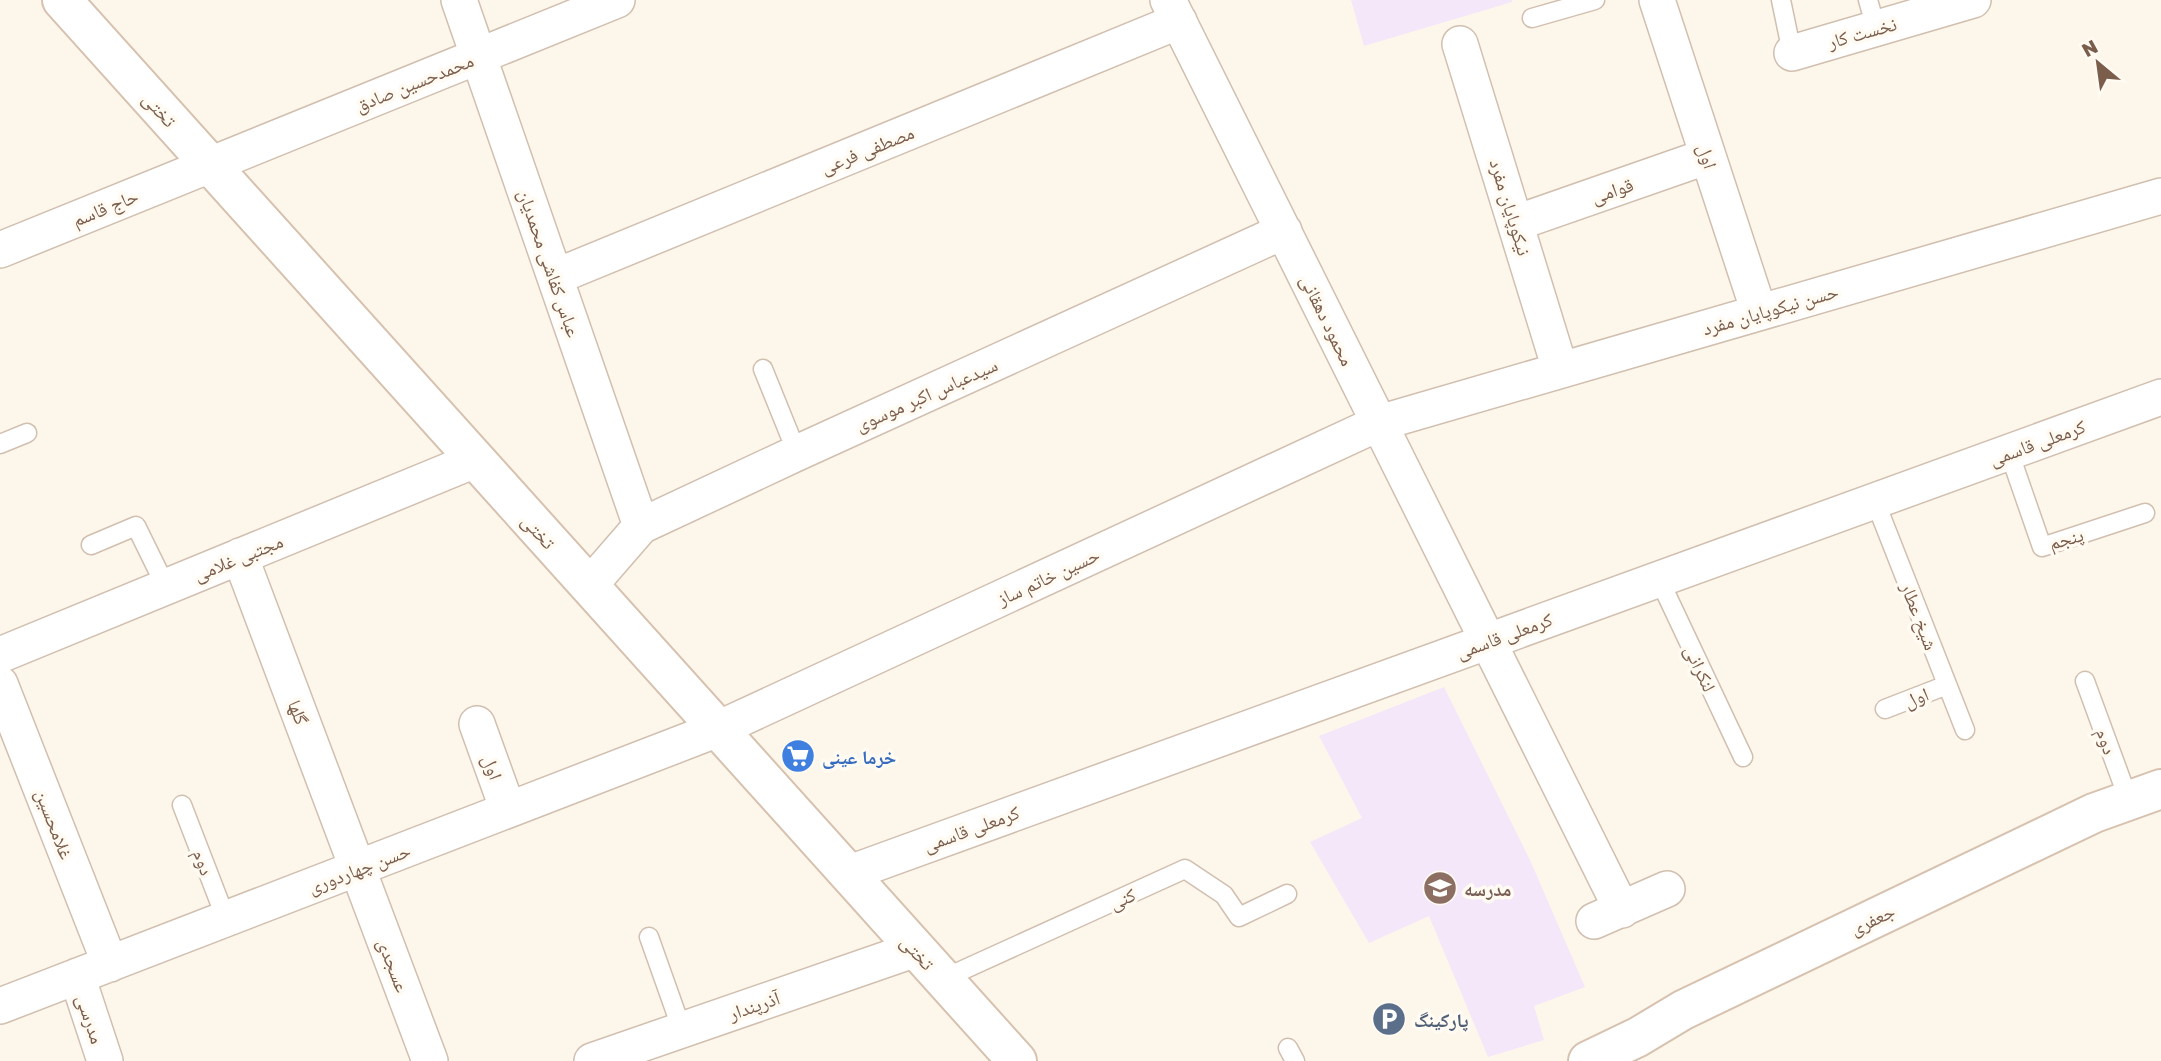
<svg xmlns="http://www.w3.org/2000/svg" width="2161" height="1061" font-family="'Golos Text','Noto Naskh Arabic',sans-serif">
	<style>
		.education { fill: #f4e7fa }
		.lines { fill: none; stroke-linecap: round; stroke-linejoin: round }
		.lane-casing { stroke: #d1bfaf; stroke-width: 21 }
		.street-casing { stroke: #d1bfaf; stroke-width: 38 }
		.secondary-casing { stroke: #d7c1af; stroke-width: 42 }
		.lane { stroke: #fff; stroke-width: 18 }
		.street { stroke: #fff; stroke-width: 35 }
		.secondary { stroke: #fff; stroke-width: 38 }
		.labels { text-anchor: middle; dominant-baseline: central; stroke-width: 7; stroke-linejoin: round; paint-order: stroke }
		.street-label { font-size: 19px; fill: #7b5d4c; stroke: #fffaf2 }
		.shop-label { font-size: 19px; font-weight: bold; fill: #366cbe; stroke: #fffaf2; text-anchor: start }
		.education-label { font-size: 19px; font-weight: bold; fill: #785e54; stroke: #fffaf2; text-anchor: start }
		.service-label { font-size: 19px; font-weight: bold; fill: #4e5e75; stroke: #fffaf2; text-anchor: start }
	</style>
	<rect width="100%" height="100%" fill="#fdf7eb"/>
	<!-- education -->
	<path class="education" d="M1351 0H1512V2L1364 46Z
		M1444 687 1530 860 1585 987 1534 1006 1544 1040 1488 1057 1429 916 1369 943 1310 842 1362 818 1319 736Z"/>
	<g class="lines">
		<!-- lane casing -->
		<g class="lane-casing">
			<path id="lane" d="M1781 0 1792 53
				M1868 0 1876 28
				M1532 18 1595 0
				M763 369 797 453
				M0 444 27 433
				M2009 452 2042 547 2145 513
				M1875 501 1965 730
				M91 545 136 526 166 587
				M1659 579 1743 757
				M2085 681 2129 801
				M1885 709 1947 685
				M182 805 226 919
				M649 937 682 1030
				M943 979 1185 869 1224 895 1239 917 1287 894
				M1288 1048 1295 1061"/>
		</g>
		<!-- street casing -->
		<g class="street-casing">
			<path id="street" d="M459 0 641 526
				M1168 0 1622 910
				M1657 0 1759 312
				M1460 44 1560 369
				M1792 53 1973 0
				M1516 223 1708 156
				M0 250 617 0
				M555 277 1179 21
				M240 556 430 1061
				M589 586 641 526 797 453 1284 231
				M0 655 475 460
				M0 684 110 964
				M477 724 508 810
				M847 874 2161 397
				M1594 921 1667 889
				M77 976 105 1061
				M0 1006 718 729 1379 423 2161 196
				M592 1061 916 949"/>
		</g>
		<!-- secondary casing -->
		<g class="secondary-casing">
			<path id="secondary" d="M62 0 1017 1061
				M1588 1061 1638 1037 1683 1010 2094 813 2161 789"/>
		</g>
		<!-- lane -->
		<use href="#lane" class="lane"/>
		<!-- street -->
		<use href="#street" class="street"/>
		<!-- secondary -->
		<use href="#secondary" class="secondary"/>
	</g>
	<!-- icons -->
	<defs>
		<g id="supermarket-disc" transform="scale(1.75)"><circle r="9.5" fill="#3f7fe0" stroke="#fffaf2"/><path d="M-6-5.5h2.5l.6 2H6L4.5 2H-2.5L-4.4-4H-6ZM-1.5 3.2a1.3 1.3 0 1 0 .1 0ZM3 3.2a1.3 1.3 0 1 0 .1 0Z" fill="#fff"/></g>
		<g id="school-disc" transform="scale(1.75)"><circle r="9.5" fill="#8d6e63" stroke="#fffaf2"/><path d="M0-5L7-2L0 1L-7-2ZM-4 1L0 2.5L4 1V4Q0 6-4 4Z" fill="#fff"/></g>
		<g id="parking-disc" transform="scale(1.75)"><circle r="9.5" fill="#5c6f8a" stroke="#fffaf2"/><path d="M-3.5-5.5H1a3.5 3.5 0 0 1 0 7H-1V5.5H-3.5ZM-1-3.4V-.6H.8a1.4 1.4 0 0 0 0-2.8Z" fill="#fff"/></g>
	</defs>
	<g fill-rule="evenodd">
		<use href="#supermarket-disc" x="798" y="756"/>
		<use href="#school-disc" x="1440" y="888"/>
		<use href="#parking-disc" x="1389" y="1019"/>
	</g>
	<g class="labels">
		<!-- street labels -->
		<g class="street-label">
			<text transform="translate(1862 32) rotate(-16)">نخست کار</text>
			<text transform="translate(414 82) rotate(-22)">محمدحسین صادق</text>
			<text transform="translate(160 109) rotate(48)">تختی</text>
			<text transform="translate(867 149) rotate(-22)">مصطفی فرعی</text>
			<text transform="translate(1708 156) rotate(72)">اول</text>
			<text transform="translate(1612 190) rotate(-19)">قوامی</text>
			<text transform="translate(105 207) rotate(-22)">حاج قاسم</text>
			<text transform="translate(1511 207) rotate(73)">نیکوپایان مفرد</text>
			<text transform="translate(550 263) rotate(71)">عباس کفاشی محمدیان</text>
			<text transform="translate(1770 309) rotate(-16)">حسن نیکوپایان مفرد</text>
			<text transform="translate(1328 320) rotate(64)">محمود دهقانی</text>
			<text transform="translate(926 394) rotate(-24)">سیدعباس اکبر موسوی</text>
			<text transform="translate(2037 442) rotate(-20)">کرمعلی قاسمی</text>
			<text transform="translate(539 531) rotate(48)">تختی</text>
			<text transform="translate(2066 538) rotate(-16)">پنجم</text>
			<text transform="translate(238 557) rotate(-22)">مجتبی غلامی</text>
			<text transform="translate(1048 576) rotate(-25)">حسین خاتم ساز</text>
			<text transform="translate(1920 616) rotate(69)">شیخ عطار</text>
			<text transform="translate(1504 635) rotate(-20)">کرمعلی قاسمی</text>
			<text transform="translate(1701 668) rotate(65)">لنکرانی</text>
			<text transform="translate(1916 697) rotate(-22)">اول</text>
			<text transform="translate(299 712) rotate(69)">گلها</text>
			<text transform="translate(2107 741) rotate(70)">دوم</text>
			<text transform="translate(493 767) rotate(70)">اول</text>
			<text transform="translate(55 824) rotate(69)">غلامحسین</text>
			<text transform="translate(971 828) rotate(-20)">کرمعلی قاسمی</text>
			<text transform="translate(204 862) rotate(69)">دوم</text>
			<text transform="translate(359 868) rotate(-21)">حسن چهاردوری</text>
			<text transform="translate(1122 898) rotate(-24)">کنی</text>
			<text transform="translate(1872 919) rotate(-25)">جعفری</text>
			<text transform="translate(918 952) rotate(48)">تختی</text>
			<text transform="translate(394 965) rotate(69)">عسجدی</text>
			<text transform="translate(754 1005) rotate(-19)">آذرپندار</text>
			<text transform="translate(91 1019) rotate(72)">مدرسی</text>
		</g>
		<!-- shop labels -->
		<g class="shop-label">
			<text x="822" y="756">خرما عینی</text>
		</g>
		<!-- education labels -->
		<g class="education-label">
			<text x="1464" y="888">مدرسه</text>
		</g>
		<!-- service labels -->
		<g class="service-label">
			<text x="1414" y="1019">پارکینگ</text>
		</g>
	</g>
	<!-- north arrow -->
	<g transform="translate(2098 63) rotate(331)" stroke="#fffaf2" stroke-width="5" paint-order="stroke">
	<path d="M0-5L12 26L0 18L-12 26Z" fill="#7b5d4c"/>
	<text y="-10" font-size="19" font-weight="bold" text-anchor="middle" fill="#7b5d4c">N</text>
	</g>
</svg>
